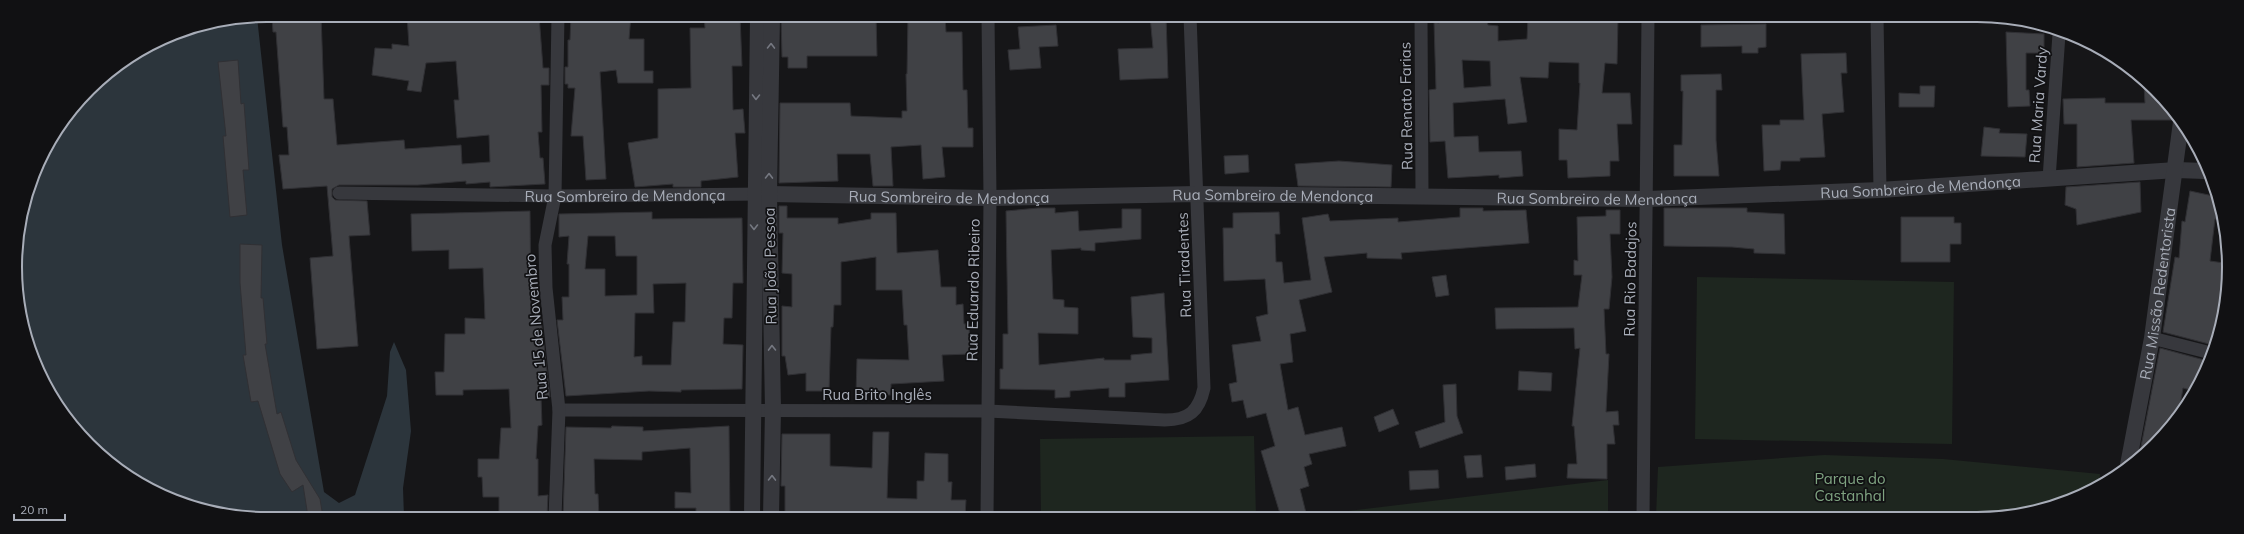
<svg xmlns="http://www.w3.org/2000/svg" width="2244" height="534" font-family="Mulish,sans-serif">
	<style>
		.green { fill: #1e261f }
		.water { fill: #2c353c }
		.building { fill: #404145; stroke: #303034; fill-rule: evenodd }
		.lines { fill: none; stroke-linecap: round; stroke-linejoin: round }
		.minor { stroke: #37383d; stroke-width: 13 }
		.tertiary { stroke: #37383d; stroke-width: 16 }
		.oneway { stroke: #757881 }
		.labels { text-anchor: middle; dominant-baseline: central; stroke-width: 3.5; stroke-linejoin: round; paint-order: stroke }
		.street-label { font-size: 15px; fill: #a8adb8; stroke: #111113 }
		.park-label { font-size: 15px; fill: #7fa381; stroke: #111113 }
		.rim { fill: none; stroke: #a8adb8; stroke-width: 2 }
	</style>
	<rect width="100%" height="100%" fill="#161618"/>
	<!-- green -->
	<path class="green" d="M1697 277 1954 282 1952 444 1695 439Z
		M1254 436 1256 517H1041L1040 439Z
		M1824 455 1943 459 2100 474 2099 485 2088 493 2010 517H1656L1658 467Z
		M1608 480V517H1349L1348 511Z"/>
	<!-- water -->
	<path class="water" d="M257 17 282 245 324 492 339 503 355 495 387 396 390 352 394 342 406 370 411 431 403 488 404 517H234L141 485 67 421 28 348 16 250 41 156 101 78 171 34Z"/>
	<!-- building -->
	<path class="building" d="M277 15H321L324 99H333L337 145 404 140 405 149 461 145 462 164 490 162 489 135 457 138 454 100H459L456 61 426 63 421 92 407 90 409 81 372 75 375 48 392 49V44L409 46 407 15H539L543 68H549V85H541L542 132H538L540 158H543L545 184 490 187V182L466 184V181L418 185H339L332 189V197L335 200 367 201 370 235 349 236 358 346 317 349 310 258 333 256 327 186 283 189 279 155H289L287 127H283L276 32H273L272 18H277Z
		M571 15H631L629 39H644V71H653V83H618L616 70 600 72 606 179 586 180 583 136H571L575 88H568V84H565V67H568V40H570Z
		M704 16H740L742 66H732L733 110 743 109 745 133H735L738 177 701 181V187H673V184L635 187 628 143 658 138V89L691 88 690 28H705Z
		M781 16H876L877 56H807V68H788V57H782Z
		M908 16H945L946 32H962L963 90H967L968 128H973V147H942L945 177 923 179 921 145 891 147 893 186H873L870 154H837L838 181 779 183 780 103H850L851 116 902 118V111H907L906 74H907Z
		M1150 16H1166L1168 78 1120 80 1118 49 1153 48Z
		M1439 16 1486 17 1488 25 1498 26V41L1527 39 1528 17H1618L1617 64 1605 63 1602 93H1630L1632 124H1617L1619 161H1610V176L1568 178 1567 160H1559V129L1577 130 1580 83H1579V63L1549 62 1548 78 1520 77 1527 122 1508 124 1505 99 1453 103 1454 137 1478 136 1479 152 1521 151 1523 176 1499 178V175L1448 178 1445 141 1430 142 1429 90 1436 89 1434 22 1439 23ZM1462 60 1490 61 1491 86 1464 88Z
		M1766 24V47L1758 48V53H1742V46L1701 47V25Z
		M1056 25 1058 46 1039 47 1041 68 1010 70 1008 50 1020 49 1018 27Z
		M2006 32 2044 34V53H2026V90H2029L2030 106 2008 107Z
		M1846 53 1847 73H1841L1844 112 1822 114 1825 157 1800 158V161H1781L1780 170 1764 171 1762 125H1780V120H1804L1801 54Z
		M238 60 241 104 244 103 249 170H243L247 215 230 217 223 136H226L218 62Z
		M1721 74 1722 90H1716V140L1719 176H1674V145H1682L1683 91H1681V75Z
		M2144 85 2177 114 2172 120H2131L2134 163 2077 167V124H2064L2063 99 2105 98V103H2145Z
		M1920 86H1935L1934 107H1899V93L1920 94Z
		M1984 127 2000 129 1999 133 2027 134 2025 157 1981 156Z
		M1248 155 1249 172 1225 174 1224 156Z
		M1339 161 1392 165 1391 187 1298 186 1295 164Z
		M2140 182 2141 212 2077 225 2076 209 2065 205 2066 187Z
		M2190 191 2218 197 2220 202 2222 220 2215 219 2210 261 2224 263 2227 300 2213 345 2163 332 2175 257 2179 258 2182 221 2185 222Z
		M779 206H787V218H838V224L871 219V213H896L897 253 938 250 941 287H956V305L963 304 964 324 969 323 970 354 942 355 944 381 891 384V395L856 394 857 359 909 360 907 325H904L902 290H876V257L841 262V305H834L833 327H831L829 391H806V373L788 375 785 356H782V306L792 307V274L782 273 783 233H779Z
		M1038 208H1055V213L1078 211 1079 231 1122 228V209H1141V239L1095 243V251L1081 250V248L1051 250 1053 299 1064 300V307L1078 308V334L1038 333 1039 365 1104 358V360H1131V355L1152 353V338L1133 337 1131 297 1164 293 1169 380 1125 383V397H1109V388L1070 391V397L1055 398V390L1000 389V369H1003V334H1008L1006 211Z
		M1460 208H1483V211L1526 210 1529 243 1401 253 1402 259 1367 258V253L1324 257 1332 292 1299 300 1306 331 1290 334 1293 362 1280 364 1288 410 1298 407 1305 435 1342 427 1346 446 1309 454 1312 464 1304 467 1309 486 1300 489 1307 517H1281L1261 451 1275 446 1266 413 1247 418 1243 400 1232 402 1229 384 1237 382 1232 345 1261 341 1256 317 1268 314 1265 279 1224 281 1223 228H1233V213L1279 212 1280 234H1275L1276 262H1282L1284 283 1311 280 1302 218 1328 214 1330 221 1398 218V222L1460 217Z
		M1664 208H1747V212L1784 214 1785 254 1754 253V249L1732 247 1664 246Z
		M1606 210H1620V234H1610L1612 277 1609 309H1604L1606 354H1609L1606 412 1618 411 1619 425H1613L1615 444H1607V479L1567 478 1568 464H1577L1574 426H1572L1580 348 1575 349 1574 328 1496 329 1495 308 1578 307 1582 275H1574V260L1578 261 1577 217 1606 216Z
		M530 211 531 319H541L550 397H541L542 425 538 426 536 459H538V496L548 495 547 517 499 516V497H483L482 477H478V459H499L501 428H511L509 389 463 390V395H436L435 372H444L445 334H465V318L485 319 483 268 449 269V250L412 251 411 214Z
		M652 212V219L742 218 743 283H733L732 318H724L723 344 743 345 742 389 681 390V392L649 391 566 396 557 320H563L562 297H569V264H567L569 236 559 237V214ZM588 236H615L616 256H637V295L605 296V269H585ZM686 283 685 322H673L671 365H642V356L634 357 635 313H654L653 284Z
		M1901 217H1954V223H1961V244H1950V262H1901Z
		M240 244 262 245 261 298H263L267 344H265L277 414 281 412 296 460 320 499 323 517H308L303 485 292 492 280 474 258 401 251 402 243 355H246L240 283Z
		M1446 275 1449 295 1436 297 1432 277Z
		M2160 348 2208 361 2203 379 2194 391 2183 388 2179 412 2155 445 2139 457Z
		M1519 371 1552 373 1551 391 1518 390Z
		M1456 384 1457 416 1463 433 1420 448 1415 432 1445 422 1443 385Z
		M1393 409 1399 424 1379 432 1374 417Z
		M612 426 643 427V431L729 426 730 517H696V508H675V492L691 493 690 448 642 452V460L594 459 595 494H598L599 517H563L566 427 611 428Z
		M873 432H889L887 498 917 499V481H924L925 453 948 454V482H952L951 500H966L965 517H785V486H781L782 434H830V466L872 468Z
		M1481 455 1483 477 1467 478 1464 456Z
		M1535 464 1536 477 1506 480 1505 467Z
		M1438 470 1439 488 1410 490 1409 471Z"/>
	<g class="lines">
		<!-- minor -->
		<g class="minor">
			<path d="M1421 16 1422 195"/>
			<path d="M1877 17 1880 190"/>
			<path d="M2049 179 2059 34"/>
			<path id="s1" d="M339 193 555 196 765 194"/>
			<path d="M2152 338 2211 353"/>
			<path d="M559 410 988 411 1165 420C1189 420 1199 411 1204 388L1190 16"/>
			<path d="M555 517 559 410 546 288 545 245 555 196 558 15"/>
			<path d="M987 517 990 198 988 16"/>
			<path d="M1643 517 1648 17"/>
		</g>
		<!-- tertiary -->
		<g class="tertiary">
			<path id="s2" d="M769 194 990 198 1197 194 1647 199 1880 190 2176 170 2205 171"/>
			<path id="s3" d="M2128 465 2152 338 2181 122"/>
			<path d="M752 517 758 16"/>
			<path d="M771 517 773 409 769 194 772 16"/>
		</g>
	</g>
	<!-- one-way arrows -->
	<defs><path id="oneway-chevron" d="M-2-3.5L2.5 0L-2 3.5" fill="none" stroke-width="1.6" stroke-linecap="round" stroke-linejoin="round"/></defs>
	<g class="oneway">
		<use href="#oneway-chevron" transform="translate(771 46) rotate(-89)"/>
		<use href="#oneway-chevron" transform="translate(756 97) rotate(91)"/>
		<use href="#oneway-chevron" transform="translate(769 176) rotate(-89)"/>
		<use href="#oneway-chevron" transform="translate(754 227) rotate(90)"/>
		<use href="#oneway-chevron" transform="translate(772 348) rotate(-91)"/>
		<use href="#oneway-chevron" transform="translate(772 478) rotate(-89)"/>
	</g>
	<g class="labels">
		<!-- street labels -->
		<g class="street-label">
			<text transform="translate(2038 105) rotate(-86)">Rua Maria Vardy</text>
			<text transform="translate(1406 106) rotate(-91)">Rua Renato Farias</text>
			<text stroke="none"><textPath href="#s2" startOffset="1152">Rua Sombreiro de Mendonça</textPath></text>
			<text stroke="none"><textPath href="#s1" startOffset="286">Rua Sombreiro de Mendonça</textPath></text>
			<text stroke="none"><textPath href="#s2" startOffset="504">Rua Sombreiro de Mendonça</textPath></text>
			<text stroke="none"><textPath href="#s2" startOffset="180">Rua Sombreiro de Mendonça</textPath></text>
			<text stroke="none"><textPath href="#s2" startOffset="828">Rua Sombreiro de Mendonça</textPath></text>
			<text transform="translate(1184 265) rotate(-92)">Rua Tiradentes</text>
			<text transform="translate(770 266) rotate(-91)">Rua João Pessoa</text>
			<text transform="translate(1630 279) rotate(-89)">Rua Rio Badajos</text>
			<text transform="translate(973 290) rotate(-89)">Rua Eduardo Ribeiro</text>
			<text stroke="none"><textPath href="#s3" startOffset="174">Rua Missão Redentorista</textPath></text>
			<text transform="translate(536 327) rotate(-95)">Rua 15 de Novembro</text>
			<text x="877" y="394">Rua Brito Inglês</text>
		</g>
		<!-- park labels -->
		<g class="park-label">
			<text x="1850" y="478">Parque do<tspan x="1850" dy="17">Castanhal</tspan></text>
		</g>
	</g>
	<!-- crop -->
	<path d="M0 0H2244V534H0ZM267 22H1977A245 245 0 0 1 2222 267V267A245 245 0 0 1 1977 512H267A245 245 0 0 1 22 267V267A245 245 0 0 1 267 22Z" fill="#111113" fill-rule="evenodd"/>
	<path class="rim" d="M267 22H1977A245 245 0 0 1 2222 267V267A245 245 0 0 1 1977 512H267A245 245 0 0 1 22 267V267A245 245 0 0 1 267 22Z"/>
	<!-- scale -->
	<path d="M14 514v6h51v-6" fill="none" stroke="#a8adb8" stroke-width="2"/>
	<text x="20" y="514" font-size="12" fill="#a8adb8" stroke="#111113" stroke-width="3" paint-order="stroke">20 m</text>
</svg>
